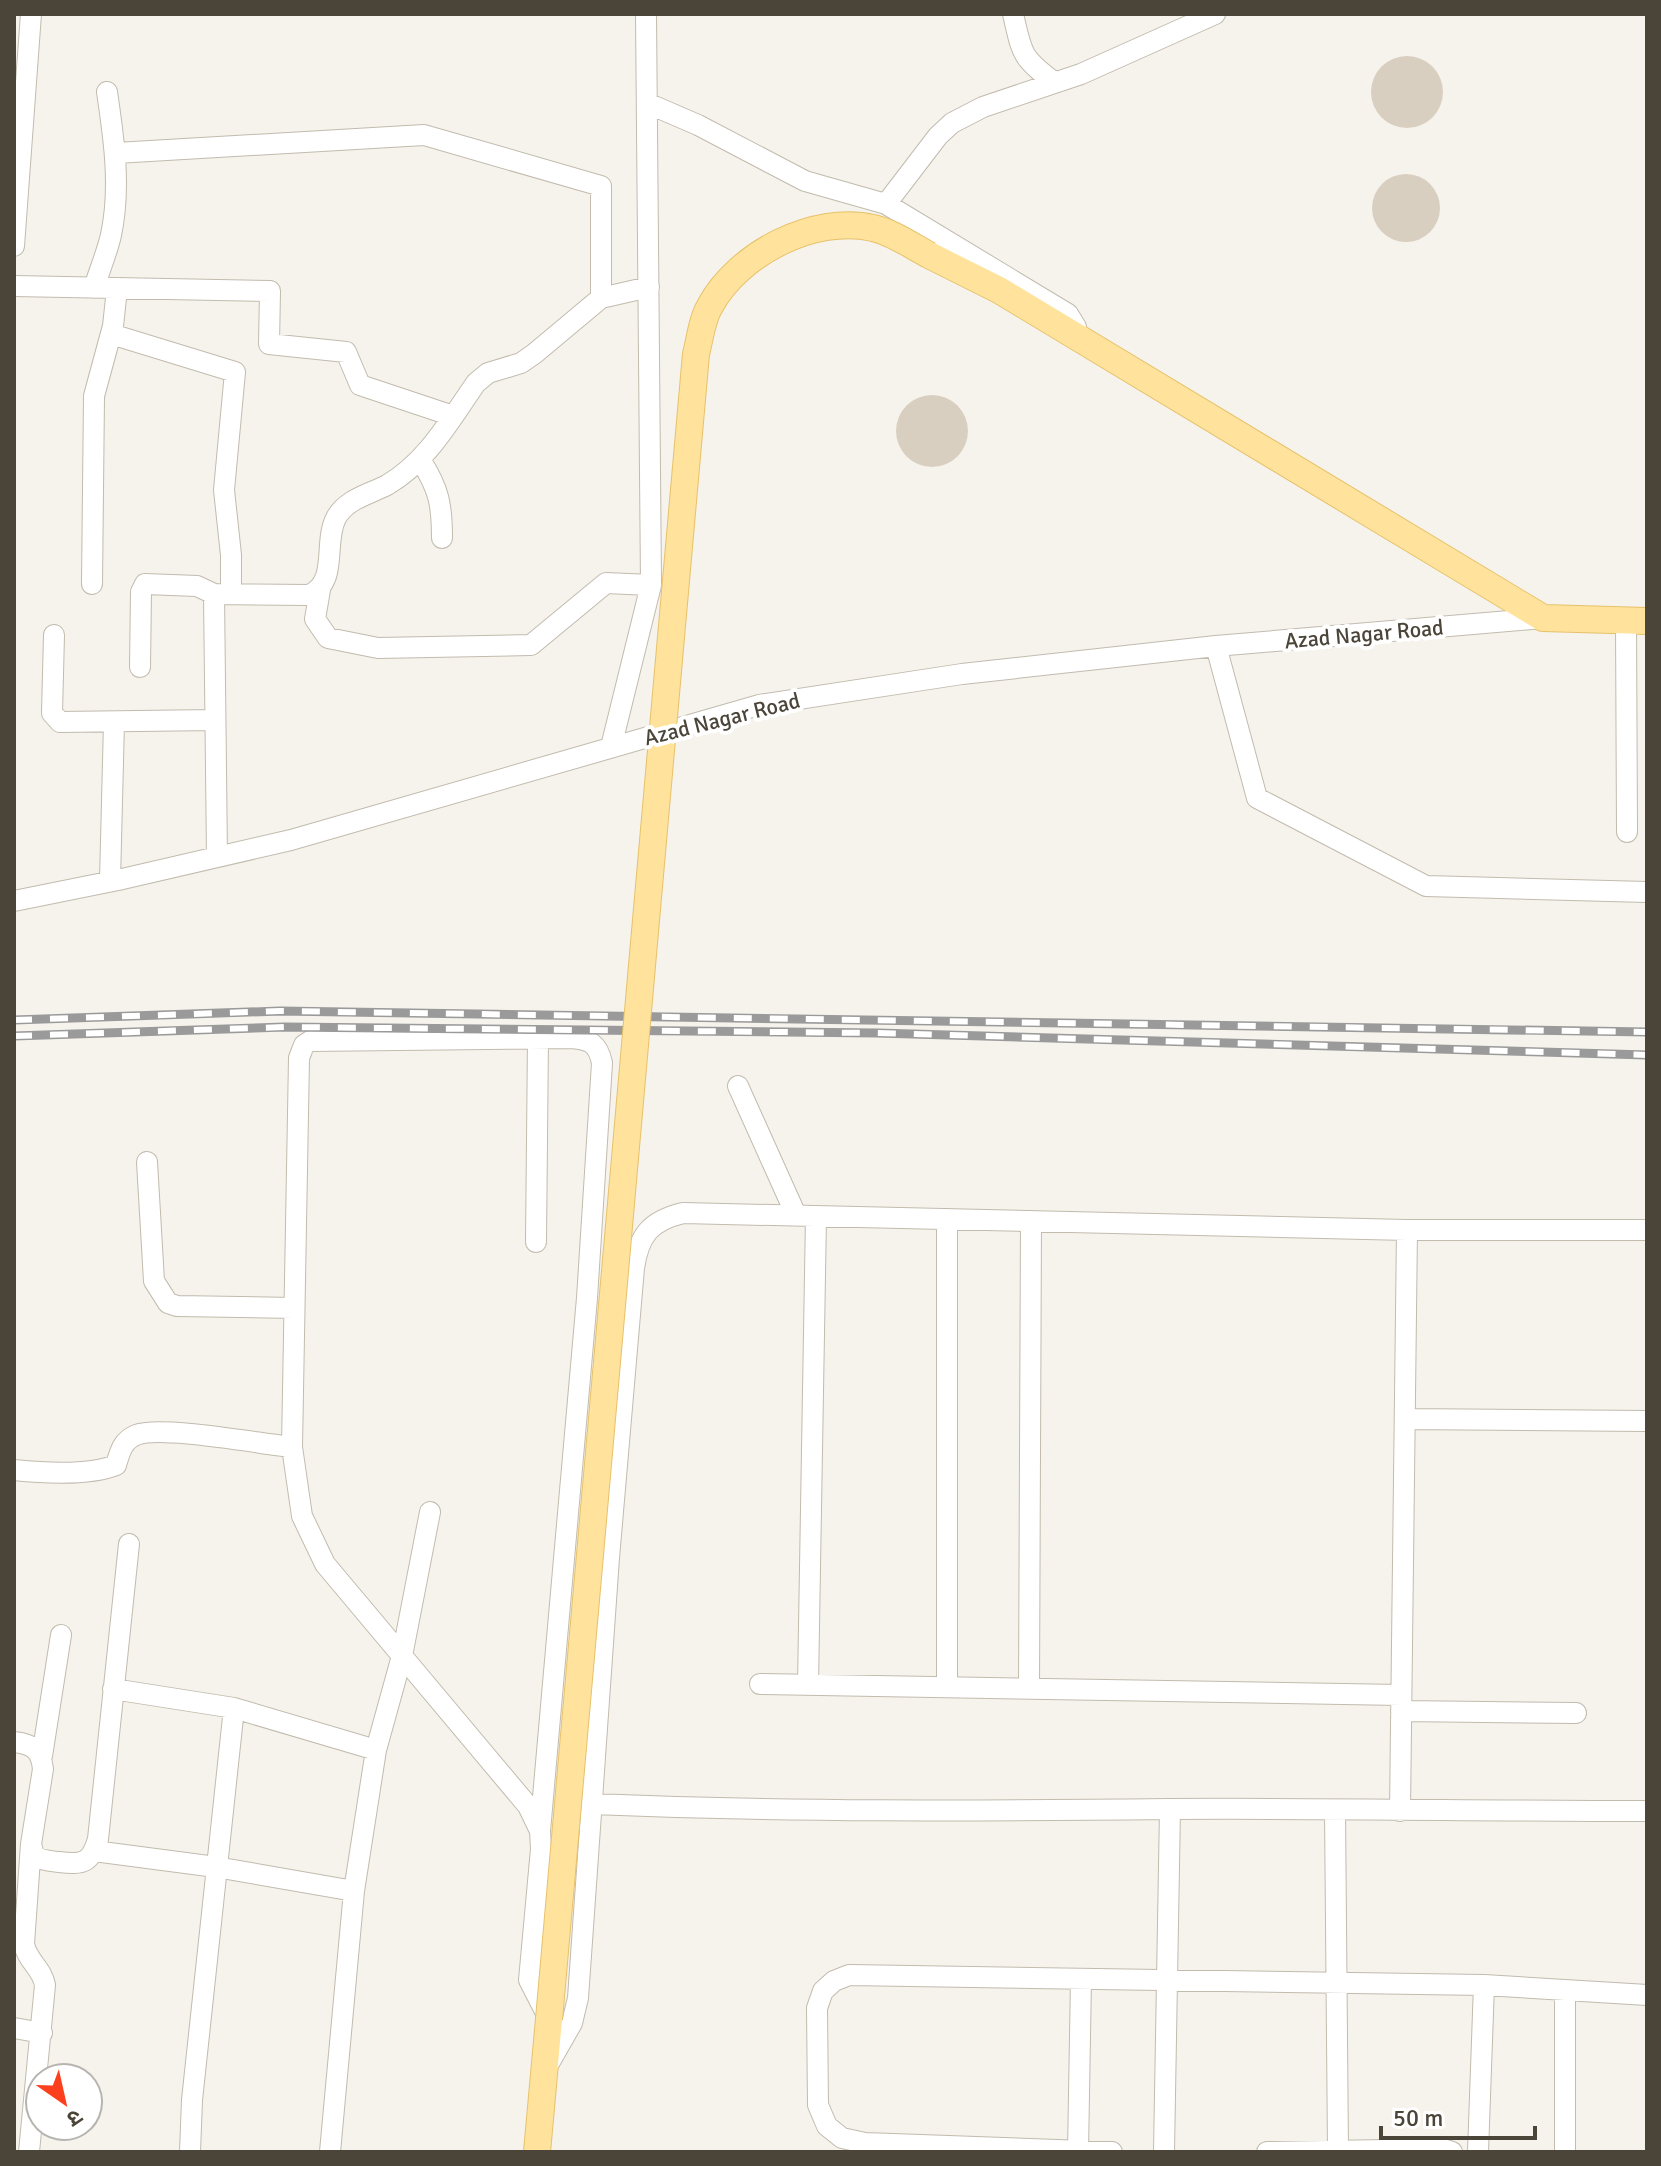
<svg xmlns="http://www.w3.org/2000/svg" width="1661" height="2166" font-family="Signika,'Noto Sans Devanagari',sans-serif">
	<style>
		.building { fill: #d8cfc1 }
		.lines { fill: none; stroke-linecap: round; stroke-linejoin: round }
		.minor-casing { stroke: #c2bbae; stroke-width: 22 }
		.major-casing { stroke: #e6c16a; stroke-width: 28 }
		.minor { stroke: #fff; stroke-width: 20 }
		.major { stroke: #ffe39c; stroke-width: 26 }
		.rail-casing { stroke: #9a9a9a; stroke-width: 9 }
		.rail { stroke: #fff; stroke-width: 6; stroke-dasharray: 18; stroke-linecap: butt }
		.major-bridge-casing { stroke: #e6c16a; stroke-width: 28; stroke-linecap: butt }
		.major-bridge { stroke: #ffe39c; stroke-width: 26 }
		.labels { text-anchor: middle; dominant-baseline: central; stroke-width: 8; stroke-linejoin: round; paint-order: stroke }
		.street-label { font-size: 22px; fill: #4b4439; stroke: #fff }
	</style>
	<rect width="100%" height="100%" fill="#f6f3ec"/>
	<!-- building -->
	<path class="building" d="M1371 92a36 36 0 1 1 72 0a36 36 0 1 1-72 0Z
		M1372 208a34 34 0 1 1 68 0a34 34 0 1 1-68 0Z
		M896 431a36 36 0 1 1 72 0a36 36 0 1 1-72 0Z"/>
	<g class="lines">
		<!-- minor casing -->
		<g class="minor-casing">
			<path id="minor" d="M1013 14C1022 53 1021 58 1054 82
				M647 103 698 125 805 181 886 204 1068 314 1076 327 1073 335
				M116 153 424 135 601 186V298
				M886 204 938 136 952 123 983 107 1081 74 1215 14
				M14 246 31 14
				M14 286 270 291 269 344 346 352 360 385 453 416
				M94 288C99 271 107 253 111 235 121 188 114 139 107 92
				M111 334 235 372 224 490 231 555V594
				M421 461C439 489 442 505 442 538
				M92 584 94 396 113 326 117 289
				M320 590 315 619 328 638 378 648 531 645 606 583 651 585
				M214 594 217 857
				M1626 621 1627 832
				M54 635 52 713 60 722 215 720
				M1216 646 1257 798 1426 886 1647 892
				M140 667 141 592 145 584 197 586 214 594 309 595C339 582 323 543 336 518 346 499 370 494 387 485 427 462 450 420 476 383L488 373 521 363 534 354 601 298 649 287
				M611 747 651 585 646 14
				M110 881 114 722
				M14 901 118 880 291 840 759 705 962 674 1216 646 1543 618
				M738 1086 796 1215
				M147 1162 154 1281 168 1303 177 1306 294 1308
				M536 1242 538 1038
				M1405 1419 1647 1421
				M14 1470C43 1473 89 1476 116 1465 120 1452 122 1441 136 1435 160 1425 261 1444 292 1447
				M760 1684 1401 1695
				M808 1685 816 1216
				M947 1687V1219
				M1029 1688 1031 1221
				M113 1689 234 1708 376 1750
				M1401 1711 1576 1713
				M14 1742C33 1744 41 1750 43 1769L31 1844 34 1856C43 1861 50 1861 59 1862 83 1865 91 1863 98 1839L129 1544
				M42 1756 61 1635
				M593 1804C785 1812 976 1811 1168 1809 1328 1808 1487 1811 1647 1811
				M1335 1810 1338 2151
				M1400 1811 1407 1230
				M540 1831 587 1298 602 1063C598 1043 589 1039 570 1038L310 1041 304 1045 299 1058 292 1447 302 1516 325 1564 528 1806 540 1831 541 1849 529 1980 549 2019
				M94 1851 216 1867 354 1891
				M1565 1990V2152
				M14 2028 42 2033
				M548 2065 572 2023 578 1998 609 1558 634 1268C639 1235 650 1221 683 1213L1407 1230H1647
				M29 2152 45 1985C42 1968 27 1961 24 1944L31 1844
				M190 2152 192 2100 234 1708
				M330 2152 354 1891 376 1750 402 1656 430 1512
				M1078 2152 1081 1979
				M1112 2152 865 2143 842 2138 827 2126 818 2105 817 2008 823 1991 834 1981 849 1975 1484 1985 1647 1995
				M1164 2152 1170 1809
				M1267 2152 1443 2149 1452 2152
				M1478 2152 1484 1985"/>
		</g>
		<!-- major casing -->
		<g class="major-casing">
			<path id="major" d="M929 255 999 290 1543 618 1647 621
				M537 2152 549 2019"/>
		</g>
		<!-- minor -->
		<use href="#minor" class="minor"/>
		<!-- major -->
		<use href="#major" class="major"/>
		<!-- rail casing -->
		<g class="rail-casing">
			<path id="rail" d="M14 1020 280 1011 1647 1032
				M14 1036 285 1027 877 1033 1647 1055"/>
		</g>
		<!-- rail -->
		<use href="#rail" class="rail"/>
		<!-- major-bridge casing -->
		<g class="major-bridge-casing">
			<path id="major-bridge" d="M549 2019 696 354C700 339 702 319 710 306 738 254 814 214 873 228 892 232 912 246 929 255"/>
		</g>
		<!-- major-bridge -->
		<use href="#major-bridge" class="major-bridge"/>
	</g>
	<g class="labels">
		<!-- street labels -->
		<g class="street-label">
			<text transform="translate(1364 634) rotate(-5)">Azad Nagar Road</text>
			<text transform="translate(722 719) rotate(-14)">Azad Nagar Road</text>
		</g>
	</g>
	<!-- border -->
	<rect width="1661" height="2166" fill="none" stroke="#4b4439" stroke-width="32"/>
	<!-- north arrow -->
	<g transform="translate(64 2102) rotate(146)"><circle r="38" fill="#ffffff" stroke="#b7b4b0" stroke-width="2"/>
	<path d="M0-6L14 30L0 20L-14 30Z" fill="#fc3f1d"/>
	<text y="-12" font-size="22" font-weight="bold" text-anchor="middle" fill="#4b4439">उ</text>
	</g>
	<!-- scale -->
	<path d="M1381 2126v12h154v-12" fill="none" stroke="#4b4439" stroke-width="4"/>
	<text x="1393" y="2126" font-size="24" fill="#4b4439" stroke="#ffffff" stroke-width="6" paint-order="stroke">50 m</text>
</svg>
